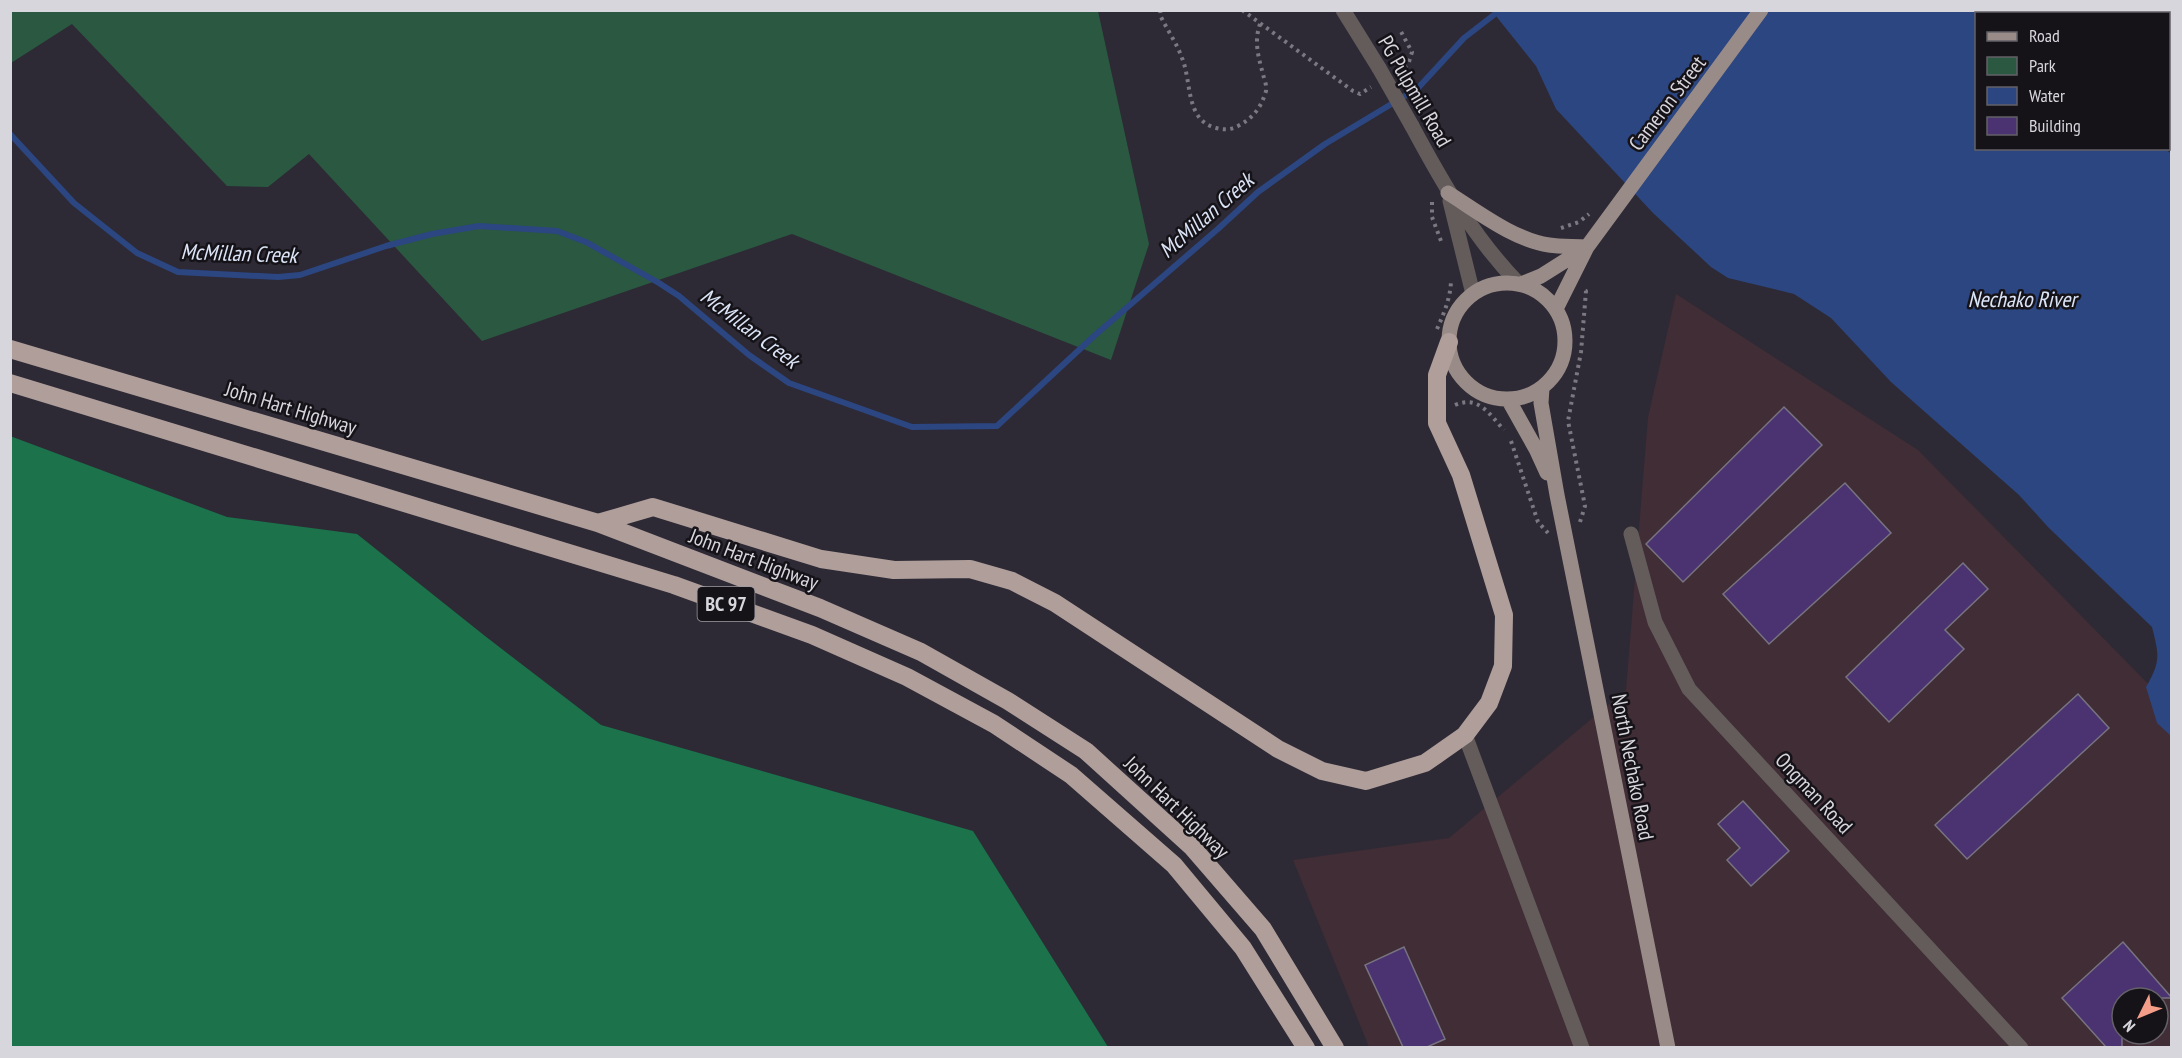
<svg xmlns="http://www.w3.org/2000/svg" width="2182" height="1058" font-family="'PT Sans Narrow',sans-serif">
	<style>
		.commercial { fill: #402d35; fill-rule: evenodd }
		.green { fill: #2b5840 }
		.forest { fill: #1c724a }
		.water { fill: #2c4681 }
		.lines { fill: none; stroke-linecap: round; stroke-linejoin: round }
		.stream { stroke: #2c4681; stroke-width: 6 }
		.building { fill: #4b3270; stroke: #777380; stroke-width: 1.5 }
		.path { stroke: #7b7882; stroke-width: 4; stroke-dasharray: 3 4.5; stroke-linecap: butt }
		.minor { stroke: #635c5b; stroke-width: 15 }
		.major { stroke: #998c88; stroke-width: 15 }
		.highway { stroke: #af9e9a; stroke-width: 18 }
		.minor-bridge { stroke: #635c5b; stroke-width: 15 }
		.labels { text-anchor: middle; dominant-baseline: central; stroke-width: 5; stroke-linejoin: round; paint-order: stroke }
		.shield { fill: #151318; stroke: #9e9ca2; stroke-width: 1.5 }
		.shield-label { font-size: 20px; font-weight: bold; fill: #d8d6dd }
		.street-label { font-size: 21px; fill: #d8d6dd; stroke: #151318 }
		.water-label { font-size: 22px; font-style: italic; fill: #dbe4f6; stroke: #151318 }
	</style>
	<rect width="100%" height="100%" fill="#2d2a35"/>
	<!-- commercial -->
	<path class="commercial" d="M1676 294 1918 450 2171 707V1047H1369L1293 860 1449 838 1626 690 1648 417ZM2122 998H2158V1034H2122Z"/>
	<!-- green -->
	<path class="green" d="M11 10 1098 11 1149 244 1111 360 792 234 482 341 309 154 268 187 227 186 72 24 11 63Z"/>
	<!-- forest -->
	<path class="forest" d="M10 436 227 517 357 534 485 636 601 725 973 831 1108 1047H11Z"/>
	<!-- water -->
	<path class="water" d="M1492 11H2035L2037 13 1976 14V148H2165L2171 154V736L2157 723 2146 687C2161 661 2159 655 2152 627L2048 527 2019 495 1891 382 1831 318 1794 294 1728 278 1711 267 1653 213 1556 109 1536 66Z"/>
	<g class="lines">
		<!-- stream -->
		<path class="stream" d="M10 134 74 203 137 253 178 272 278 277 300 275 386 246 432 234 479 226 557 231 586 242 659 283 679 296 749 355 789 383 912 427 997 426 1094 336 1219 228 1258 192 1325 144 1418 88 1464 38 1495 14"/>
	</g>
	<!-- building -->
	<path class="building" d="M1784 407 1822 445 1683 582 1646 544Z
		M1845 483 1891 533 1769 644 1723 594Z
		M1963 563 1988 589 1945 630 1964 649 1889 722 1846 677Z
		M2078 694 2109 728 1967 859 1935 825Z
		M1743 801 1789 851 1751 886 1727 860 1740 848 1718 824Z
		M2123 942 2172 998H2122V1047H2106L2062 998Z
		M1404 947 1445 1039 1427 1047H1403L1365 965Z"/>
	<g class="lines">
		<!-- path -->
		<path class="path" d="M1160 10 1161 17C1168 31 1177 44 1182 58 1192 82 1185 120 1216 128 1224 130 1231 130 1238 126 1253 118 1261 108 1266 91 1267 85 1264 79 1263 74 1258 56 1254 41 1260 24
			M1242 10 1353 91 1360 94 1371 87
			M1398 71 1408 65 1412 52 1399 28
			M1432 202V217L1441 241
			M1561 228 1579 222 1589 214
			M1437 329C1444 313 1451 297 1451 279
			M1455 405C1479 395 1489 414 1504 430
			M1511 441 1538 522 1548 533
			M1580 522 1585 506 1568 421 1581 352 1586 291 1582 290"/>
		<!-- minor -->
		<path class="minor" d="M1343 10 1379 68
			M1412 126C1442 182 1474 238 1519 284
			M1450 201 1473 294
			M1631 534 1655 622 1689 689 2021 1048
			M1465 735 1582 1048"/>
		<!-- major -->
		<path class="major" d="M1448 193C1477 211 1514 240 1549 245 1561 247 1575 246 1587 247
			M1449 341a58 58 0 1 1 116 0a58 58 0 1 1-116 0Z
			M1521 284 1541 276 1587 247
			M1556 309 1587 247 1761 10
			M1542 388 1541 403 1557 495 1668 1048
			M1508 399 1536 449 1547 473"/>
		<!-- highway -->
		<path class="highway" d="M10 349 598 523 820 608 921 652 1008 701 1086 751 1192 847 1263 929 1335 1048
			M10 383 674 585 812 635 907 677 994 724 1071 775 1174 865 1243 948 1306 1048
			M598 523 653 507 821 559 894 570 970 569 1012 581 1055 603 1278 749 1322 771 1366 781 1425 763 1465 735 1489 703 1503 666 1504 615 1461 475 1437 423V375L1449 342"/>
		<!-- minor-bridge -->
		<path class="minor-bridge" d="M1379 68 1412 126"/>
	</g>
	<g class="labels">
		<!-- shield labels -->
		<rect class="shield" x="697.5" y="587" width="57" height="34" rx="4.5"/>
		<g class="shield-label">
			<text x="726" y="604">BC 97</text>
		</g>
		<!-- street labels -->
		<g class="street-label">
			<text transform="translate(1415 91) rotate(60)">PG Pulpmill Road</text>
			<text transform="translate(1667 103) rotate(-53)">Cameron Street</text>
			<text transform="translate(291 408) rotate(17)">John Hart Highway</text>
			<text transform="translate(754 559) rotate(21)">John Hart Highway</text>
			<text transform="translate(1633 767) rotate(79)">North Nechako Road</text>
			<text transform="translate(1814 793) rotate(47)">Ongman Road</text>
			<text transform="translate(1177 807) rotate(44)">John Hart Highway</text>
		</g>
		<!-- water labels -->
		<g class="water-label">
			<text transform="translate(1206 215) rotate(-41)">McMillan Creek</text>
			<text transform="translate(239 253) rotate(2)">McMillan Creek</text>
			<text x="2022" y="299">Nechako River</text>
			<text transform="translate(750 328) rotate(37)">McMillan Creek</text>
		</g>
	</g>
	<!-- border -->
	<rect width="2182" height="1058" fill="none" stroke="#d8d6dd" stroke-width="24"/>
	<!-- legend -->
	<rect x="1975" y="12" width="195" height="138" fill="#151318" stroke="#636167" stroke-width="1.5"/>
	<rect x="1987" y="32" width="30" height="9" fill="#998c88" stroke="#636167" stroke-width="1.5"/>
	<text x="2029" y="42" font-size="18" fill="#d8d6dd">Road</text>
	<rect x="1987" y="57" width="30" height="18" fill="#2b5840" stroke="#636167" stroke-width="1.5"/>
	<text x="2029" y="72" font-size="18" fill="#d8d6dd">Park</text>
	<rect x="1987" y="87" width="30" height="18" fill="#2c4681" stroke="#636167" stroke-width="1.5"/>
	<text x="2029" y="102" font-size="18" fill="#d8d6dd">Water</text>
	<rect x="1987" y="117" width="30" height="18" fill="#4b3270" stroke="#636167" stroke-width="1.5"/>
	<text x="2029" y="132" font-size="18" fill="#d8d6dd">Building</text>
	<!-- north arrow -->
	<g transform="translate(2140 1016) rotate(227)"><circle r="28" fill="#151318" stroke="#636167" stroke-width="1.5"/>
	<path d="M0-4.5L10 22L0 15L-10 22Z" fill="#f49e89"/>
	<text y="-9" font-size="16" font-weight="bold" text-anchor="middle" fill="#d8d6dd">N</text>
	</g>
</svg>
